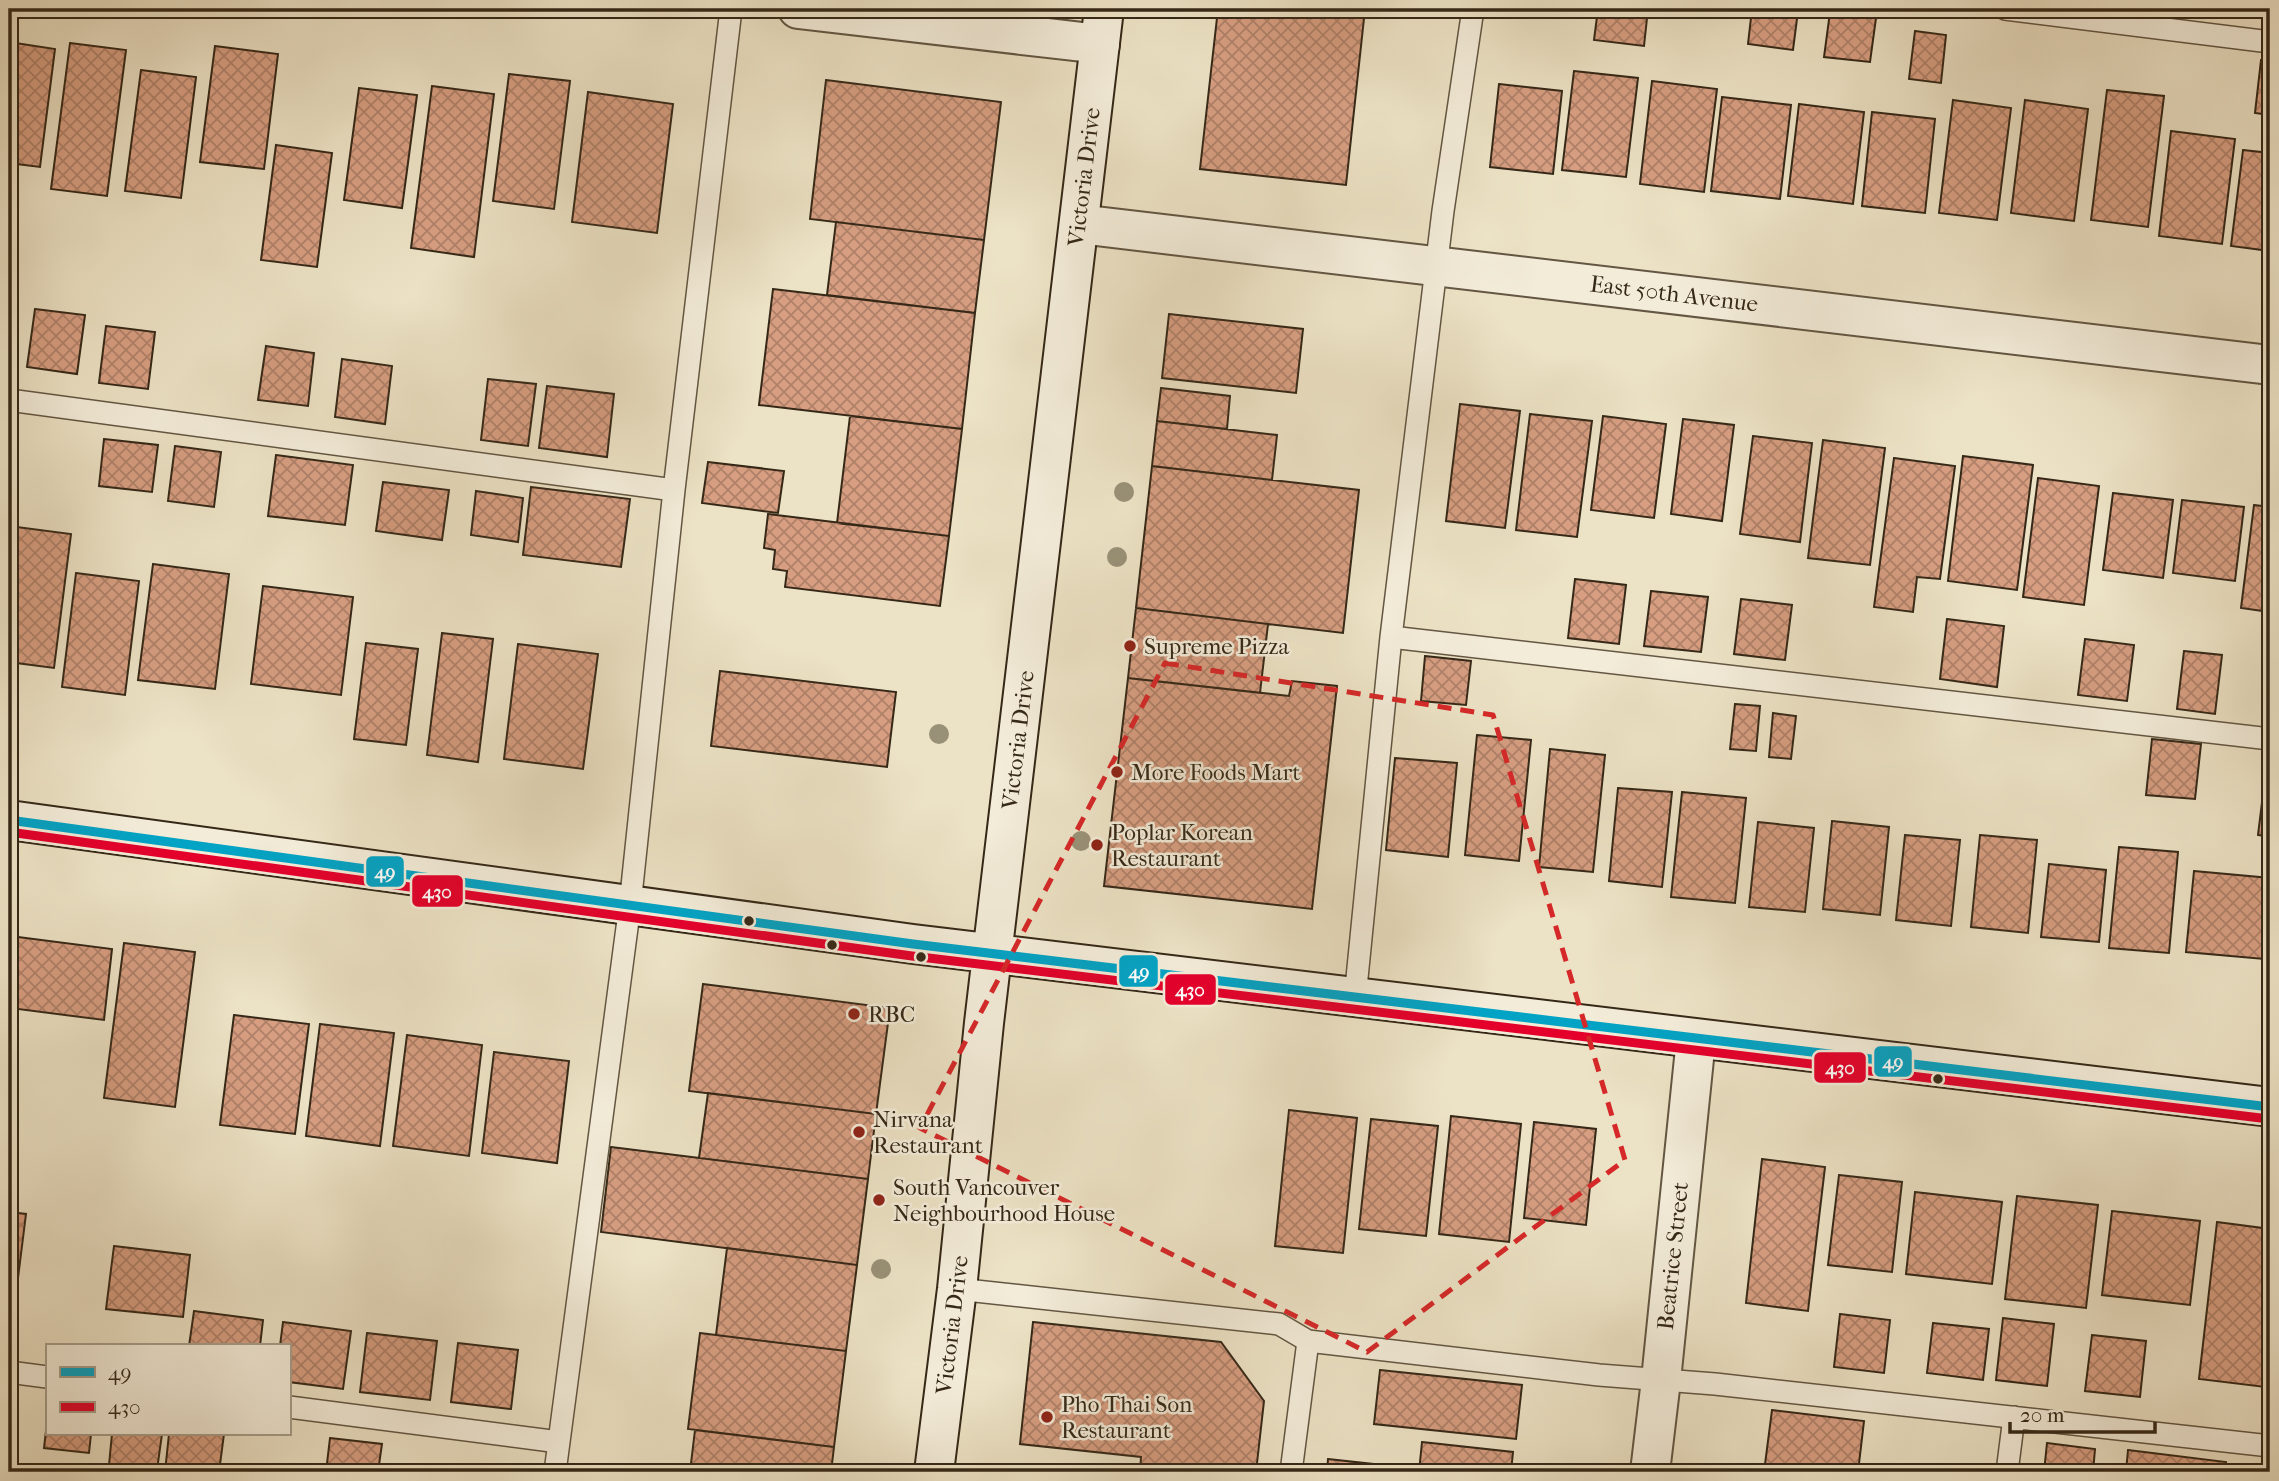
<svg xmlns="http://www.w3.org/2000/svg" width="2279" height="1481" font-family="'IM FELL French Canon',serif">
	<style>
		.building { fill: url(#building-cross-hatch); stroke: #352817; stroke-width: 2 }
		.lines { fill: none; stroke-linecap: round; stroke-linejoin: round }
		.lane-casing { stroke: #635642; stroke-width: 24 }
		.street-casing { stroke: #635642; stroke-width: 42 }
		.secondary-casing { stroke: #352817; stroke-width: 42 }
		.lane { stroke: #f3ecd9; stroke-width: 21 }
		.street { stroke: #f3ecd9; stroke-width: 38 }
		.secondary { stroke: #f3ecd9; stroke-width: 38 }
		.bus-1-casing { stroke: #f3ecd9; stroke-width: 14 }
		.bus-2-casing { stroke: #f3ecd9; stroke-width: 14 }
		.bus-1 { stroke: #03a3c5; stroke-width: 9 }
		.bus-2 { stroke: #e4002b; stroke-width: 9 }
		.tree { fill: #999177 }
		.marked { fill: none; stroke: #d62828; stroke-width: 5; stroke-dasharray: 14 9; stroke-linejoin: round }
		.poi-dot { fill: #8f2418; stroke: #f3ecd9; stroke-width: 2.5 }
		.bus-dot { fill: #352817; stroke: #f3ecd9; stroke-width: 2.5 }
		.labels { text-anchor: middle; dominant-baseline: central; stroke-width: 5; stroke-linejoin: round; paint-order: stroke }
		.street-label { font-size: 23px; fill: #352817; stroke: #f3ecd9 }
		.poi-label { font-size: 23px; fill: #352817; stroke: #f3ecd9; text-anchor: start }
		.line-badge { stroke: #f3ecd9; stroke-width: 2.5 }
		.badge-label { font-size: 19px; text-anchor: middle; font-weight: bold; fill: #fff }
	</style>
	<defs>
		<pattern id="building-cross-hatch" width="8" height="8" patternUnits="userSpaceOnUse" patternTransform="scale(1.75)"><rect width="8" height="8" fill="#d79e81"/><path d="M0 0l8 8M0 8l8-8" fill="none" stroke="#af8169"/></pattern>
	</defs>
	<rect width="100%" height="100%" fill="#ece2c5"/>
	<filter id="stains"><feTurbulence type="fractalNoise" baseFrequency=".00286" numOctaves="4"/><feColorMatrix values="0 0 0 0 .2 0 0 0 0 .09 0 0 0 0 .02 0 0 0 .5 -.17"/></filter>
	<radialGradient id="worn" r=".72"><stop offset=".6" stop-color="#630" stop-opacity="0"/><stop offset="1" stop-color="#630" stop-opacity=".3"/></radialGradient>
	<!-- building -->
	<path class="building" d="M1218 9H1365L1346 185 1200 169Z
		M1598 9H1648L1644 46 1594 40Z
		M1752 9 1798 11 1793 50 1748 44Z
		M1830 12 1876 18 1870 62 1824 57Z
		M1915 31 1946 35 1941 83 1909 79Z
		M9 42 55 49 40 167 9 163Z
		M70 43 126 50 107 196 51 189Z
		M215 46 278 54 264 169 200 162Z
		M2261 60 2270 61V115L2255 113Z
		M141 70 196 77 181 198 125 191Z
		M1574 71 1638 78 1626 177 1562 170Z
		M509 74 570 81 554 209 493 201Z
		M826 80 1001 102 984 240 810 219Z
		M1652 81 1717 89 1704 192 1640 184Z
		M1499 84 1562 91 1553 174 1490 167Z
		M432 86 494 94 474 257 411 248Z
		M359 88 417 95 402 208 344 200Z
		M2107 90 2164 96 2148 227 2091 220Z
		M588 92 673 104 657 233 572 222Z
		M1722 97 1791 105 1780 199 1711 191Z
		M1953 100 2011 108 1997 220 1939 213Z
		M2025 100 2088 109 2074 221 2011 213Z
		M1799 104 1864 112 1853 204 1788 196Z
		M1872 112 1935 119 1925 213 1862 206Z
		M2171 131 2235 139 2222 244 2159 236Z
		M276 145 332 153 317 267 261 260Z
		M2243 150 2270 153V251L2231 246Z
		M836 222 984 240 975 313 827 295Z
		M773 289 975 313 962 429 759 405Z
		M35 309 85 315 77 374 27 367Z
		M1169 314 1303 329 1296 393 1162 378Z
		M106 326 155 332 148 389 99 383Z
		M266 346 314 353 308 406 258 400Z
		M342 359 392 366 385 424 335 417Z
		M488 379 536 384 528 446 481 440Z
		M547 386 614 394 607 457 539 448Z
		M1161 388 1230 396 1227 429 1157 421Z
		M1460 404 1520 411 1505 528 1446 521Z
		M1530 414 1592 421 1577 537 1516 530Z
		M850 416 962 429 949 536 837 523Z
		M1603 416 1666 424 1654 518 1591 510Z
		M1683 419 1734 425 1722 521 1671 514Z
		M1157 421 1277 435 1272 480 1152 466Z
		M1753 436 1812 443 1800 542 1740 534Z
		M104 439 158 445 152 492 99 486Z
		M1823 440 1885 448 1870 565 1808 558Z
		M175 446 221 452 214 507 168 501Z
		M276 455 353 465 345 525 268 516Z
		M1963 456 2033 465 2017 590 1948 581Z
		M1894 458 1955 466 1940 579 1917 577 1913 612 1874 607Z
		M708 462 784 471 778 513 702 503Z
		M1152 466 1359 490 1343 633 1136 608Z
		M2038 478 2099 486 2084 605 2023 597Z
		M383 482 449 490 442 540 376 531Z
		M531 487 630 499 621 567 523 555Z
		M476 491 523 498 518 542 471 535Z
		M2113 493 2173 500 2163 578 2103 570Z
		M2182 500 2244 507 2235 581 2173 573Z
		M2254 505 2270 507V612L2241 608Z
		M768 514 949 536 940 606 785 587 787 571 773 569 775 550 764 548Z
		M9 526 71 534 54 668 9 662Z
		M153 564 229 574 215 689 138 680Z
		M76 573 139 581 125 695 62 687Z
		M1575 579 1626 585 1619 644 1568 638Z
		M263 586 353 597 341 695 251 684Z
		M1651 591 1708 597 1701 652 1644 646Z
		M1741 599 1792 605 1785 660 1734 654Z
		M1136 608 1268 624 1260 693 1128 678Z
		M1947 619 2004 626 1997 687 1940 679Z
		M442 633 493 639 478 762 427 755Z
		M2085 639 2134 645 2127 701 2078 695Z
		M366 643 418 649 406 745 354 739Z
		M518 644 598 654 583 769 504 759Z
		M2184 651 2222 655 2215 714 2177 709Z
		M1425 656 1471 661 1466 705 1421 701Z
		M720 671 896 692 887 767 711 746Z
		M1128 678 1289 696 1292 681 1337 686 1312 909 1104 886Z
		M1735 704 1760 706 1756 751 1730 749Z
		M1773 713 1796 716 1791 759 1769 757Z
		M1477 735 1531 740 1519 861 1465 855Z
		M2152 739 2201 744 2195 799 2146 795Z
		M1550 749 1605 755 1593 872 1539 867Z
		M1395 758 1457 763 1448 857 1386 850Z
		M2265 778 2270 779V837L2258 835Z
		M1618 788 1672 792 1662 887 1609 881Z
		M1682 792 1746 798 1735 903 1671 897Z
		M1832 821 1889 827 1880 915 1823 909Z
		M1758 822 1814 828 1805 912 1749 907Z
		M1905 835 1960 840 1951 926 1896 920Z
		M1980 835 2037 840 2028 933 1971 927Z
		M2119 847 2178 852 2169 953 2109 948Z
		M2049 864 2106 870 2099 942 2041 937Z
		M2194 871 2270 878V902L2264 959 2186 952Z
		M18 937 112 949 104 1020 10 1008Z
		M124 943 195 952 175 1107 104 1098Z
		M703 984 890 1008 876 1114 689 1091Z
		M234 1015 309 1024 295 1134 220 1125Z
		M320 1024 394 1033 380 1146 306 1136Z
		M407 1035 482 1045 469 1156 393 1146Z
		M494 1052 569 1061 557 1163 482 1153Z
		M708 1093 876 1114 868 1179 699 1158Z
		M1289 1110 1357 1118 1343 1253 1275 1246Z
		M1451 1116 1521 1124 1509 1242 1439 1234Z
		M1371 1119 1438 1126 1426 1236 1359 1229Z
		M1534 1122 1596 1129 1586 1225 1524 1218Z
		M611 1147 868 1179 857 1265 601 1232Z
		M1762 1159 1825 1167 1808 1311 1746 1303Z
		M1839 1175 1902 1182 1892 1272 1828 1265Z
		M1915 1192 2002 1202 1992 1284 1906 1274Z
		M2017 1196 2098 1205 2086 1308 2005 1299Z
		M2112 1211 2200 1221 2190 1305 2102 1295Z
		M9 1212 26 1214 13 1318H9Z
		M2217 1222 2270 1229V1344L2265 1387 2199 1379Z
		M114 1246 190 1255 183 1317 106 1309Z
		M727 1248 857 1265 846 1351 716 1335Z
		M194 1311 263 1320 260 1346H189Z
		M1840 1314 1890 1320 1884 1373 1834 1367Z
		M2003 1318 2054 1324 2047 1386 1996 1380Z
		M283 1322 351 1331 343 1389 289 1382V1346H280Z
		M1033 1322 1221 1342 1264 1401 1256 1472H1140L1141 1457 1020 1444Z
		M1933 1323 1989 1329 1983 1380 1927 1373Z
		M367 1333 437 1341 430 1400 360 1392Z
		M700 1333 846 1351 834 1447 688 1429Z
		M2092 1335 2146 1341 2140 1397 2085 1391Z
		M458 1343 518 1350 511 1409 451 1402Z
		M1380 1370 1522 1385 1516 1439 1374 1424Z
		M1772 1410 1864 1421 1858 1472H1764Z
		M47 1422V1434H91L89 1453 44 1448Z
		M695 1430 834 1447 831 1472H690Z
		M112 1434H162L157 1470 109 1465Z
		M169 1434H224L219 1472H165Z
		M330 1438 382 1444 378 1472H326Z
		M1422 1442 1513 1452 1511 1472H1419Z
		M2047 1443 2095 1449 2093 1472H2044Z
		M2128 1450 2226 1462 2225 1472H2126Z
		M1328 1459 1373 1464 1372 1472H1327Z"/>
	<g class="lines">
		<!-- lane casing -->
		<g class="lane-casing">
			<path id="lane" d="M1473 9 1443 211 1391 637 2270 739
				M2005 9 2270 42
				M9 400 674 490
				M1355 998 1391 637
				M957 1289 1279 1324 1308 1341 1599 1375 1715 1384 2270 1446
				M9 1372 47 1377
				M289 1407 559 1442
				M555 1472 630 905 674 490 731 9
				M1291 1472 1308 1341
				M2007 1472 2014 1417"/>
		</g>
		<!-- street casing -->
		<g class="street-casing">
			<path id="street" d="M798 9 1100 44
				M1079 224 2270 365
				M1650 1472 1661 1380 1696 1039"/>
		</g>
		<!-- secondary casing -->
		<g class="secondary-casing">
			<path id="secondary" d="M9 820 913 944 2270 1107
				M934 1472 957 1289 984 1023 1104 9"/>
		</g>
		<!-- lane -->
		<use href="#lane" class="lane"/>
		<!-- street -->
		<use href="#street" class="street"/>
		<!-- secondary -->
		<use href="#secondary" class="secondary"/>
		<!-- bus-1 casing -->
		<g class="bus-1-casing">
			<path id="bus-1" d="M9 820 913 944 2270 1107"/>
		</g>
		<!-- bus-2 casing -->
		<g class="bus-2-casing">
			<path id="bus-2" d="M9 832 912 956 2269 1119"/>
		</g>
		<!-- bus-1 -->
		<use href="#bus-1" class="bus-1"/>
		<!-- bus-2 -->
		<use href="#bus-2" class="bus-2"/>
	</g>
	<!-- trees -->
	<g class="tree">
		<circle cx="1124" cy="492" r="10"/>
		<circle cx="1117" cy="557" r="10"/>
		<circle cx="939" cy="734" r="10"/>
		<circle cx="1081" cy="841" r="10"/>
		<circle cx="881" cy="1269" r="10"/>
	</g>
	<!-- marked area -->
	<path class="marked" d="M1165 663 1493 715 1625 1160 1367 1352 920 1128Z"/>
	<!-- markers -->
	<g class="poi-dot">
		<circle cx="1130" cy="646" r="7"/>
		<circle cx="1117" cy="772" r="7"/>
		<circle cx="1097" cy="845" r="7"/>
		<circle cx="854" cy="1014" r="7"/>
		<circle cx="859" cy="1132" r="7"/>
		<circle cx="879" cy="1200" r="7"/>
		<circle cx="1047" cy="1417" r="7"/>
	</g>
	<g class="bus-dot">
		<circle cx="749" cy="921" r="6"/>
		<circle cx="832" cy="945" r="6"/>
		<circle cx="921" cy="957" r="6"/>
		<circle cx="1938" cy="1079" r="6"/>
	</g>
	<g class="labels">
		<!-- street labels -->
		<g class="street-label">
			<text transform="translate(1084 177) rotate(-83)">Victoria Drive</text>
			<text transform="translate(1674 294) rotate(7)">East 50th Avenue</text>
			<text transform="translate(1018 740) rotate(-83)">Victoria Drive</text>
			<text transform="translate(1673 1256) rotate(-84)">Beatrice Street</text>
			<text transform="translate(952 1325) rotate(-83)">Victoria Drive</text>
		</g>
		<!-- poi labels -->
		<g class="poi-label">
			<text x="1144" y="646">Supreme Pizza</text>
			<text x="1131" y="772">More Foods Mart</text>
			<text x="1111" y="832">Poplar Korean<tspan x="1111" dy="26">Restaurant</tspan></text>
			<text x="868" y="1014">RBC</text>
			<text x="873" y="1119">Nirvana<tspan x="873" dy="26">Restaurant</tspan></text>
			<text x="893" y="1187">South Vancouver<tspan x="893" dy="26">Neighbourhood House</tspan></text>
			<text x="1061" y="1404">Pho Thai Son<tspan x="1061" dy="26">Restaurant</tspan></text>
		</g>
	</g>
	<g class="line-badge">
		<rect x="365" y="855" width="40" height="33" rx="7" fill="#03a3c5"/>
		<rect x="411" y="874" width="53" height="34" rx="7" fill="#e4002b"/>
		<rect x="1118" y="954" width="41" height="34" rx="7" fill="#03a3c5"/>
		<rect x="1164" y="973" width="53" height="33" rx="7" fill="#e4002b"/>
		<rect x="1873" y="1045" width="40" height="33" rx="7" fill="#03a3c5"/>
		<rect x="1813" y="1051" width="54" height="33" rx="7" fill="#e4002b"/>
	</g>
	<g class="badge-label">
		<text x="385" y="878">49</text>
		<text x="437" y="898">430</text>
		<text x="1139" y="978">49</text>
		<text x="1190" y="996">430</text>
		<text x="1893" y="1068">49</text>
		<text x="1840" y="1074">430</text>
	</g>
	<!-- margin -->
	<rect width="2279" height="1481" fill="none" stroke="#ece2c5" stroke-width="35"/>
	<rect x="10" y="10" width="2258" height="1460" fill="none" stroke="#352817" stroke-width="3.5"/>
	<rect x="18" y="18" width="2244" height="1446" fill="none" stroke="#352817" stroke-width="2"/>
	<!-- legend -->
	<rect x="46" y="1344" width="245" height="91" fill="#f3ecd9" stroke="#a79e8b" stroke-width="2"/>
	<rect x="60" y="1367" width="35" height="10" fill="#03a3c5" stroke="#a79e8b" stroke-width="2"/>
	<text x="108" y="1380" font-size="21" fill="#352817">49</text>
	<rect x="60" y="1402" width="35" height="10" fill="#e4002b" stroke="#a79e8b" stroke-width="2"/>
	<text x="108" y="1414" font-size="21" fill="#352817">430</text>
	<!-- scale -->
	<path d="M2010 1422v10h145v-10" fill="none" stroke="#352817" stroke-width="3.5"/>
	<text x="2020" y="1422" font-size="21" fill="#352817" stroke="#f3ecd9" stroke-width="5" paint-order="stroke">20 m</text>
	<rect width="100%" height="100%" filter="url(#stains)"/>
	<rect width="100%" height="100%" fill="url(#worn)"/>
</svg>
